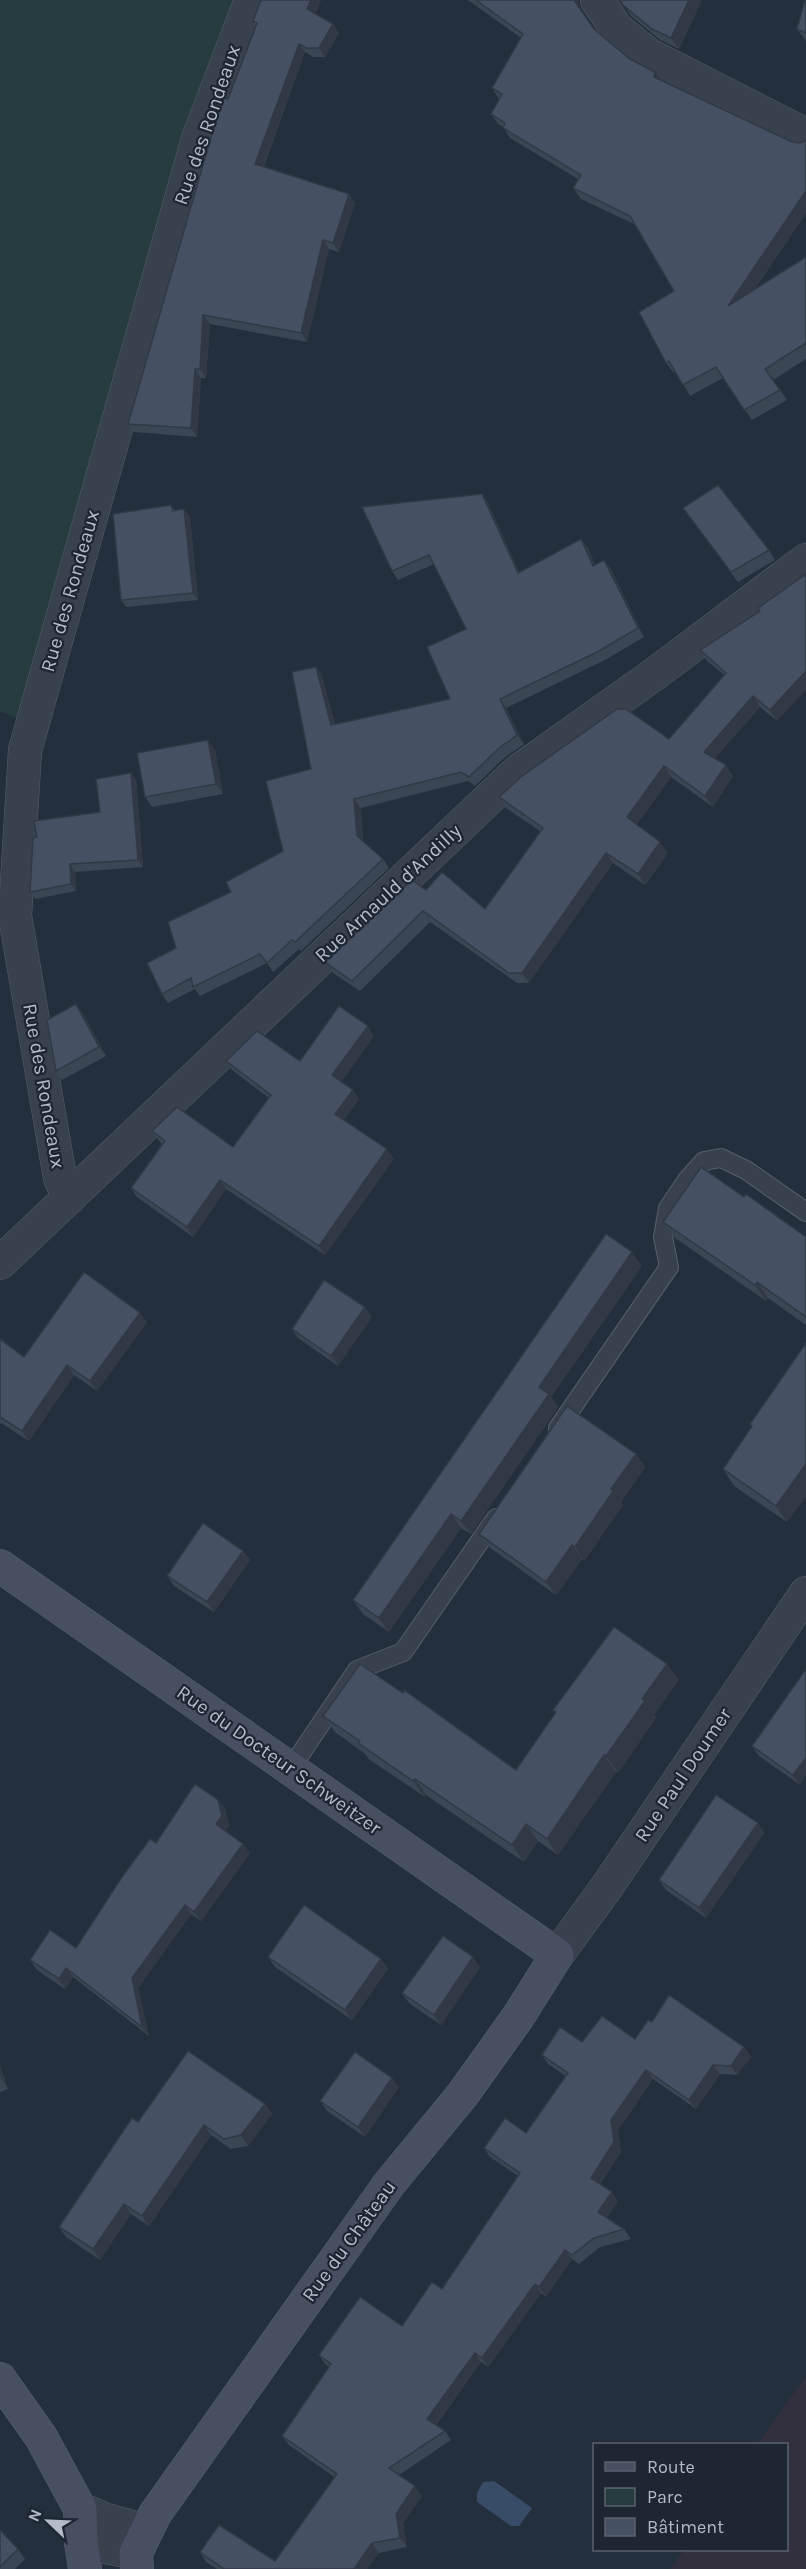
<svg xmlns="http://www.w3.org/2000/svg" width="806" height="2569" font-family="Karla,sans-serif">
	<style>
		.medical { fill: #32303f }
		.green { fill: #263c3f }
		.water { fill: #394c67 }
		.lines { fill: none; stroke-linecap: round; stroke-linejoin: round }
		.service-casing { stroke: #565f6c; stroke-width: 20 }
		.minor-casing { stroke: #565f6c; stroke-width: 34 }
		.tertiary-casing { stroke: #565f6c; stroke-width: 34 }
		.secondary-casing { stroke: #565f6c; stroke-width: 34 }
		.service { stroke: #38414e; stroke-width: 18 }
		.minor { stroke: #38414e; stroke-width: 33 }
		.tertiary { stroke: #38414e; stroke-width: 33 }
		.secondary { stroke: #465061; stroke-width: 33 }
		.wall { fill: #3b4654 }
		.shaded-wall { fill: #303945 }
		.building { fill: #455162; stroke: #303945; stroke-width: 1.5 }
		.labels { text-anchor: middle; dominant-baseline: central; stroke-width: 4.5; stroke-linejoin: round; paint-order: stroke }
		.street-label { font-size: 20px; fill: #b4bcc9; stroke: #1d2633 }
	</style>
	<rect width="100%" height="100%" fill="#242f3e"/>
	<!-- medical -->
	<path class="medical" d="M806 2376V2569H671L684 2550H786V2444H758Z"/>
	<!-- green -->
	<path class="green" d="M0 0H251L32 726 0 711Z"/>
	<!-- water -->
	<path class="water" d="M494 2481 532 2508 519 2526H511L477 2502V2493L483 2482Z"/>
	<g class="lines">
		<!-- service casing -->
		<g class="service-casing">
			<path id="service" d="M558 1428 669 1267 663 1237 668 1208 687 1180 704 1161 721 1158 746 1170 806 1212
				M291 1768 357 1670 403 1652 496 1518"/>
		</g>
		<!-- minor casing -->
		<g class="minor-casing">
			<path id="minor" d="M69 1198 60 1178 15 916 25 750 198 139 251 0
				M80 2509 106 2520 146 2531
				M81 2542 136 2553"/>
		</g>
		<!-- tertiary casing -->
		<g class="tertiary-casing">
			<path id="tertiary" d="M597 0 617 29 649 55 806 135
				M0 1263 517 772 656 673 806 560
				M557 1955 606 1888 806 1593"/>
		</g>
		<!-- secondary casing -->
		<g class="secondary-casing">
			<path id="secondary" d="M0 1566 557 1955 518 2017 463 2094 389 2184 155 2514 136 2553 137 2569
				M0 2379 41 2437 80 2509 81 2542 85 2569"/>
		</g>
		<!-- service -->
		<use href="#service" class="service"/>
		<!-- minor -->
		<use href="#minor" class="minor"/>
		<!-- tertiary -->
		<use href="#tertiary" class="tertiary"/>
		<!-- secondary -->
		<use href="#secondary" class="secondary"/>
	</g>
	<!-- wall -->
	<path class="wall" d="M261 0H321L315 14 333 24 339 33 325 57H313L305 52 264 166 349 194 355 203 339 252 329 249 307 342 210 324 206 378H201L197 437 134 432 128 424 228 99 256 26 253 21Z
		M468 0H579L578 2 581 10 595 30 630 59 661 80 790 141 799 143 806 141V213L754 290 806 257V359L773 380 787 400 752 420 723 378 690 396 676 372 674 373 666 363 674 291 636 225 581 199 573 188 578 179 510 138 503 127 498 124 491 114 499 99 492 88 521 38Z
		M620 0H702L679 49 659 39 631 16Z
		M806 0V41L797 29Z
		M488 503 519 572 581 539 588 548 595 565 604 560 611 569 644 637 605 660 506 708 524 744 504 758 475 786 468 781 361 808 363 841 383 859 389 868 301 951 299 949 273 972 267 963 200 996 195 989 168 1003 162 994 176 948 231 892 283 851 311 769 316 667 322 676 335 724 450 699 466 629 434 564 398 580 392 571Z
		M171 505 175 510 184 509 190 517 198 600 126 607 121 600Z
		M690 518 769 550 775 560 738 582Z
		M806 574 777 721 760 707 715 758 733 776 713 807 671 777 637 824 668 853 645 885 613 863 529 983H517L430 922 360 991 333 973 325 962 426 890 485 909 540 831 506 808 499 797 669 739 724 675 707 661 700 650 760 611Z
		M215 750 223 794 152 807 145 797Z
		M136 780 143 867 75 872 76 891 35 899 30 892 37 837 100 812Z
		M83 1013 106 1056 62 1080 56 1071Z
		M374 1036 341 1082 353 1090 359 1099 344 1120 394 1159 325 1255 226 1189 193 1237 137 1197 131 1188 162 1144 159 1141 152 1131 233 1147 269 1098 232 1070 226 1061H300Z
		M744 1197 806 1237V1325L768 1298 766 1301 675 1238 663 1222Z
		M642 1266 551 1397 558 1407 471 1534 461 1528 389 1632 363 1614 353 1600Z
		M365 1307 372 1317 338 1366 298 1338 292 1329Z
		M147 1322 97 1391 74 1375 29 1441 1 1423 0 1424V1339L24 1357Z
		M806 1343 787 1522 734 1486 723 1469 752 1427 750 1424Z
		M636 1454 645 1467 621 1502 623 1505 584 1561 582 1559 556 1595 489 1547 479 1534Z
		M243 1551 250 1560 214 1612 174 1586 167 1576Z
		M806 1669 800 1785 759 1756 752 1746Z
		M679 1680 654 1715 656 1718 618 1773 616 1772 558 1855 538 1841 524 1862 426 1795 425 1797 370 1760 364 1753 335 1732 323 1716 516 1770 555 1713 553 1710Z
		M218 1800 225 1809 229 1826 225 1831 250 1853 201 1921 191 1914 138 1988 149 2036 73 1977 65 1989 37 1970 30 1960 76 1948Z
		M758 1823 764 1833 706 1918 666 1890 659 1880Z
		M268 1957 381 1959 388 1969 352 2020 275 1967Z
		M480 1967 441 2025 409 2003 402 1993Z
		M652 2022 744 2047 751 2057 737 2075 720 2074 696 2109 653 2079 618 2130 621 2152 600 2184 618 2201 607 2218 624 2229 631 2239 600 2247 579 2264 572 2259 546 2297 541 2293 488 2367 481 2362 436 2425 445 2431 451 2440 399 2475 422 2496 403 2523 407 2547 379 2553 367 2569H217L206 2562 200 2552 275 2561 334 2477 289 2445 282 2436 329 2367 325 2364 319 2355 402 2326 442 2289 518 2176 490 2157 484 2148 526 2133 566 2076 548 2064 542 2055 582 2042 635 2039Z
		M0 2065 8 2089 0 2092Z
		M399 2087 365 2137 327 2111 320 2101Z
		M265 2104 272 2114 248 2146 231 2149 211 2135 149 2226 131 2214 100 2260 66 2237 59 2227 138 2122Z
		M0 2530 18 2549 25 2559 15 2569H0Z"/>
	<!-- shaded-wall -->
	<path class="shaded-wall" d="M311 0H321L313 18 307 9Z
		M574 0H579L578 2 581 10Z
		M689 0H702L679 49 671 38Z
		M333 24 339 33 325 57 319 48Z
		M299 44 305 52 261 172 255 164Z
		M655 72 663 83 654 77Z
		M806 191V213L735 317 728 306Z
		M349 194 355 203 339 252 333 243Z
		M323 240 329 249 307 342 301 333Z
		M203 315 210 324 206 378 200 369Z
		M195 369 201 378 197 437 191 428Z
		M482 494 488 503 524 582 518 573Z
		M184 509 190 517 198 600 193 593Z
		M581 539 588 548 600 575 593 566Z
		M604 560 611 569 644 637 638 628Z
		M316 667 322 676 338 734 331 725Z
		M806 671V690L777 721 770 710Z
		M753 696 760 707 711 762 704 752Z
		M500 699 506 708 524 744 517 735Z
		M208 740 215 750 223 794 216 784Z
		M726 765 733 776 713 807 705 796Z
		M664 766 671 777 634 828 627 817Z
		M131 773 136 780 143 867 138 860Z
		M354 799 361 808 363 845 357 836Z
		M660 842 668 853 645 885 638 874Z
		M606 853 613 863 529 983 522 973Z
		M70 864 75 872 76 891 71 884Z
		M76 1004 83 1013 106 1056 99 1047Z
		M368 1026 374 1036 339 1085 332 1075Z
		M353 1090 359 1099 342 1123 335 1114Z
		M387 1149 394 1159 325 1255 319 1246Z
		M220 1180 226 1189 193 1237 187 1227Z
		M632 1252 642 1266 551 1397 558 1407 471 1534 461 1521 539 1387Z
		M757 1282 768 1298 766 1301 755 1285Z
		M365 1307 372 1317 338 1366 331 1356Z
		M140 1313 147 1322 97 1391 90 1381Z
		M67 1365 74 1375 29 1441 22 1431Z
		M636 1454 645 1467 621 1502 623 1505 584 1561 575 1547 611 1489Z
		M806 1464V1497L787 1522 776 1506Z
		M451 1514 461 1528 389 1632 379 1618Z
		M572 1545 582 1559 556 1595 546 1582Z
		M243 1551 250 1560 214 1612 207 1602Z
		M667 1664 679 1680 654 1715 656 1718 618 1773 606 1756 642 1699Z
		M604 1755 616 1772 558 1855 547 1839Z
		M806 1758V1776L800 1785 793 1775Z
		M415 1779 426 1795 425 1797 413 1781Z
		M218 1800 225 1809 229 1826 222 1834 216 1824Z
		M758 1823 764 1833 706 1918 699 1908Z
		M526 1824 538 1841 524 1862 512 1845Z
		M243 1844 250 1853 201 1921 194 1912Z
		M185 1905 191 1914 138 1988 149 2036 142 2027 132 1978Z
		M473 1957 480 1967 441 2025 434 2015Z
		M381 1959 388 1969 352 2020 345 2010Z
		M66 1968 73 1977 65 1989 59 1979Z
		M744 2047 751 2057 737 2075 731 2066Z
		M0 2065 8 2089 0 2077Z
		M713 2065 720 2074 696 2109 689 2100Z
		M646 2070 653 2079 618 2130 621 2152 597 2187 591 2178 611 2120Z
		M392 2078 399 2087 365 2137 358 2127Z
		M265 2104 272 2114 248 2146 241 2135Z
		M204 2125 211 2135 149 2226 142 2216Z
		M612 2192 618 2201 605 2221 598 2212Z
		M124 2204 131 2214 100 2260 93 2249Z
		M565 2250 572 2259 546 2297 539 2287Z
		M535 2284 541 2293 488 2367 482 2358Z
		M475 2353 481 2362 433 2428 427 2419Z
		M415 2486 422 2496 403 2523 407 2547 400 2538 396 2514Z
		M372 2543 379 2553 367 2569H354Z"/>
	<!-- building -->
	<path class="building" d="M261 0H311L307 9 333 24 319 48H307L299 44 255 164 349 194 333 243 323 240 301 333 203 315 200 369H195L191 428 128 424 216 120 224 98 228 99 257 23 253 21Z
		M476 0H574L594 29 630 59 655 72 654 77 790 141 799 143 806 141V191L728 306 806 257V343L765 369 780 390 744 410 716 367 683 385 669 361 666 363 639 312 674 291 630 216 573 188 581 175 503 128 505 123 491 114 502 94 492 88 523 34Z
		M620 0H689L671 38 652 29 623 5Z
		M805 0H806V33L797 29Z
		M718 485 769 550 731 572 683 508Z
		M482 494 518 573 581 539 593 566 604 560 638 628 599 651 500 699 517 735 498 749 469 777 461 772 354 799 357 836 383 859 295 942 292 940 267 963 260 954 193 987 191 978 162 994 147 963 176 948 168 922 231 892 226 882 283 851 266 781 311 769 292 672 316 667 331 725 450 699 427 647 466 629 429 555 392 571 362 507Z
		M171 505 173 511 184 509 193 593 121 600 113 514Z
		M806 574V671L770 710 753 696 704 752 726 765 705 796 664 766 627 817 660 842 638 874 606 853 522 973H509L423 911 352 981 325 962 412 880 426 890 442 872 485 909 543 828 499 797 522 776 617 709H626L669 739 726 673 700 650 760 611 758 608Z
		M208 740 216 784 145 797 137 753Z
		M131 773 138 860 70 864 71 884 30 892 33 838 37 837 34 821 100 812 96 779Z
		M76 1004 99 1047 56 1071 47 1020Z
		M339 1006 368 1026 332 1075 353 1090 335 1114 387 1149 319 1246 220 1180 187 1227 131 1188 165 1141 152 1131 177 1107 233 1147 271 1095 226 1061 257 1031 300 1061Z
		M701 1167 744 1197 746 1194 806 1237V1317L757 1282 755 1285 663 1222Z
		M606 1234 632 1252 539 1387 549 1394 461 1521 451 1514 379 1618 353 1600Z
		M84 1272 140 1313 90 1381 67 1365 22 1431 0 1417V1339L24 1357Z
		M324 1280 365 1307 331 1356 292 1329Z
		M806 1343V1464L776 1506 723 1469 752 1426 750 1424Z
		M567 1406 636 1454 611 1489 613 1491 575 1547 572 1545 546 1582 479 1534Z
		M203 1523 243 1551 207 1602 167 1576Z
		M614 1627 667 1664 642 1699 645 1701 606 1756 604 1755 547 1839 526 1824 512 1845 415 1779 413 1781 358 1743 360 1741 323 1716 360 1664 403 1693 404 1690 516 1770 556 1712 553 1710Z
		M806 1669V1758L793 1775 752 1746Z
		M195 1784 218 1800 222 1816 216 1824 243 1844 194 1912 185 1905 132 1978 142 2027 66 1968 59 1979 30 1960 50 1930 76 1948 122 1877 150 1839 156 1843Z
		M716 1795 758 1823 699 1908 659 1880Z
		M304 1905 381 1959 345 2010 268 1957Z
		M443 1936 473 1957 434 2015 402 1993Z
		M669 1995 744 2047 731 2066 713 2065 689 2100 646 2070 611 2120 614 2142 591 2178 612 2192 598 2212 624 2229 594 2238 572 2255 565 2250 539 2287 535 2284 482 2358 475 2353 427 2419 445 2431 389 2468 415 2486 396 2514 400 2538 372 2543 354 2569H224L200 2552 219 2525 275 2561 337 2474 282 2436 331 2364 319 2355 360 2297 402 2326 432 2282 442 2289 520 2173 484 2148 505 2118 526 2133 568 2073 542 2055 560 2027 582 2042 602 2016 635 2039 648 2020 652 2022Z
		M188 2051 265 2104 241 2135 224 2139 204 2125 142 2216 124 2204 93 2249 59 2227 132 2118 138 2122Z
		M355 2052 392 2078 358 2127 320 2101Z
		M0 2530 18 2549 0 2567Z"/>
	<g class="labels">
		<!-- street labels -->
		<g class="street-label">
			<text transform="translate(207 125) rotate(-71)">Rue des Rondeaux</text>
			<text transform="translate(70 591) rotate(-74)">Rue des Rondeaux</text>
			<text transform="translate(388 893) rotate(-43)">Rue Arnauld d'Andilly</text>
			<text transform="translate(44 1086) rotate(80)">Rue des Rondeaux</text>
			<text transform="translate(279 1760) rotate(35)">Rue du Docteur Schweitzer</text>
			<text transform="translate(683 1775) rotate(-56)">Rue Paul Doumer</text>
			<text transform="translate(349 2241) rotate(-54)">Rue du Château</text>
		</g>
	</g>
	<!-- legend -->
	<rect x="593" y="2443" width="195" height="108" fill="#1d2633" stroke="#59626f" stroke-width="1.5"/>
	<rect x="605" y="2462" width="30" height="9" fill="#465061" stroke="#59626f" stroke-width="1.5"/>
	<text x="647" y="2473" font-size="18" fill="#b4bcc9">Route</text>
	<rect x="605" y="2488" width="30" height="18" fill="#263c3f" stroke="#59626f" stroke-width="1.5"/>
	<text x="647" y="2503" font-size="18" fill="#b4bcc9">Parc</text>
	<rect x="605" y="2518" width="30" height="18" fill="#455162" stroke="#59626f" stroke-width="1.5"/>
	<text x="647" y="2533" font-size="18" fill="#b4bcc9">Bâtiment</text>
	<!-- north arrow -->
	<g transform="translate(48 2521) rotate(293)" stroke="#1d2633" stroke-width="4.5" paint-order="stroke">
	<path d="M0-4.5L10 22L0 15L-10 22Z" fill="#b4bcc9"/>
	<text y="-9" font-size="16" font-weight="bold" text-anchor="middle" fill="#b4bcc9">N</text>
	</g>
</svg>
